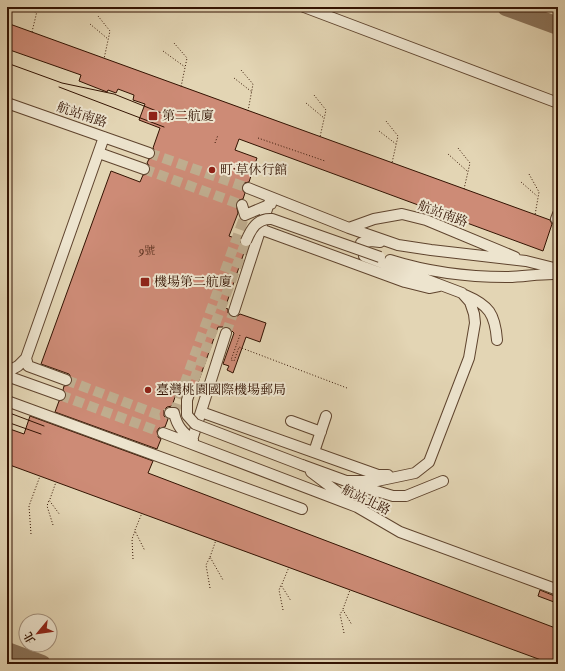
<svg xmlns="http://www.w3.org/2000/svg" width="565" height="671" font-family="'IM FELL Double Pica','Noto Serif TC',serif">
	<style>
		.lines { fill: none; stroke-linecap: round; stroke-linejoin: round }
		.taxiway { stroke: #8b745b; stroke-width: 18 }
		.building { fill: #cd8b76; stroke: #331302 }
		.minor-tunnel { stroke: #c0ae90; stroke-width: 10; stroke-dasharray: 10 5; stroke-linecap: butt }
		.minor-casing { stroke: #5f442e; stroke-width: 12 }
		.path { stroke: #331302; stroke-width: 1; stroke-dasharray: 1 2; stroke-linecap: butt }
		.minor { stroke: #ede4ce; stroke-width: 10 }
		.tram { stroke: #331302; stroke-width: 1 }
		.minor-bridge-casing { stroke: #5f442e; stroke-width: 12; stroke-linecap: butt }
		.minor-bridge { stroke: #ede4ce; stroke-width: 10 }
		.poi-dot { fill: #8f2418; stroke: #ede4ce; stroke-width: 1.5 }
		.labels { text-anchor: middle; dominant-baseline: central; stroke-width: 4; stroke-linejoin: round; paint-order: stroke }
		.number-label { font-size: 11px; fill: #5a311f }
		.street-label { font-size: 13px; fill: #331302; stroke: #ede4ce }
		.poi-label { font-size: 13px; fill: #331302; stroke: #ede4ce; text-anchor: start }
	</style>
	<rect width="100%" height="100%" fill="#e3d5b4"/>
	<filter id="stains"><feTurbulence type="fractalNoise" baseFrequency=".005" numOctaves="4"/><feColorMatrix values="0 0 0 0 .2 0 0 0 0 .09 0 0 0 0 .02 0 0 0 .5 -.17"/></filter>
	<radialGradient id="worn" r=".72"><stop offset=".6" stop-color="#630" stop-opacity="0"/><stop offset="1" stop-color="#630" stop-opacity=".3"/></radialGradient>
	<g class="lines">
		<!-- taxiway -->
		<path class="taxiway" d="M506 7 558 26
			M7 651 42 664"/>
	</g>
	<!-- building -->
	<path class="building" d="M7 23 550 220 552 224 543 251 239 139 235 150 257 158 249 182 244 183 242 186 245 193 243 199 238 200 236 204 238 213 229 236 240 240 241 245 246 247 225 308 228 309V313L232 317H236L240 314 266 323 260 342 246 337 233 373 227 370 229 366 223 364 234 333 228 327H218L195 391 191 388 184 391 178 388 172 406 167 407 164 410V416L168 419 165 427 159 428 157 431 158 437 161 439 157 449 55 412 59 401 66 398V393L63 390 64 386 70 385 72 379 69 374 41 364 111 171 140 182 143 175 148 174 150 172V167L147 163 149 159 155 156V151L153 148 160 128 139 120 145 104 133 100 134 95 118 89 116 93 108 90 107 92 79 81 81 75 7 49Z
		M30 416 153 461 148 473 558 629V664H552L7 464V428L24 434Z
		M540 590 557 597 554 602 538 596Z"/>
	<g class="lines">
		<!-- minor-tunnel -->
		<path class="minor-tunnel" d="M149 153 248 188
			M144 169 242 205
			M226 333 234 311
			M66 380 159 415 170 413
			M189 394 246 241
			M60 395 163 433
			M174 413 245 215"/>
		<!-- minor casing -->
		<g class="minor-casing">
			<path id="minor" d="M304 7 558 103
				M7 103 149 153
				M99 153 144 169
				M248 188 349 228 398 245 431 250 526 261 558 269
				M242 205 245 215 271 204
				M556 219 558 214
				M349 228 374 219 402 214 426 220 515 257
				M260 229 405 282 429 288 439 286
				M361 243 371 241 380 242
				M390 260C428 272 466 277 506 277 523 277 541 273 558 274
				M465 295C489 305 495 314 497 340
				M234 311 269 203
				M26 358 28 366 66 380
				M7 372 18 366 26 358 104 137
				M7 376 60 395
				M7 401 302 509
				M201 412 378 475H388
				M170 413H174C177 426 182 432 193 440
				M291 421 321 432
				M163 433 357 507 400 532 558 590
				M192 440 226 333
				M314 452 326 416
				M302 465 346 481H377L415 473 429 462 469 358 475 323 474 314 470 302 462 293 364 256
				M311 472 348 500
				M356 485 393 496H406L443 481"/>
		</g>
		<!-- path -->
		<path class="path" d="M29 7 36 13
			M98 16 110 31 104 59
			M90 24 108 39
			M32 32 38 7
			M174 43 187 58 181 87
			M163 51 185 67
			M241 70 253 84 248 111
			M234 78 252 92
			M314 95 326 110 320 137
			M306 103 324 118
			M386 121 398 136 392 163
			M379 131 396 144
			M258 138 325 161
			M215 143 218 135
			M458 148 470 163 464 189
			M448 154 467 171
			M529 174 539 192 535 215
			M521 182 537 196
			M240 335 231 360 234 361 239 347 347 388
			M50 499 56 482
			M53 525 47 506 49 500 60 515
			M135 530 142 513
			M31 534 29 506 40 476
			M210 557 216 540
			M133 559 132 539 135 531 145 551
			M282 584 289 567
			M210 588 206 565 210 557 223 580
			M343 609 350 590
			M283 610 279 590 281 585 291 601
			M344 633 340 614 343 610 352 625"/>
		<!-- minor -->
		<use href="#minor" class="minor"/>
		<!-- tram -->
		<path class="tram" d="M7 63 62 83 114 94 169 116
			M59 87 164 127
			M7 412 44 426
			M7 422 41 434"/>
		<!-- minor-bridge casing -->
		<g class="minor-bridge-casing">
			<path id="minor-bridge" d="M246 241C251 229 257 218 272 219L380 257
				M189 394 187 400V415L195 424 302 465"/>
		</g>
		<!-- minor-bridge -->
		<use href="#minor-bridge" class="minor-bridge"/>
	</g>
	<!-- markers -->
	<g class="poi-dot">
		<rect x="148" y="111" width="10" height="10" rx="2"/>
		<circle cx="212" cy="170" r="4"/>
		<rect x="140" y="277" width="10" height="10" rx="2"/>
		<circle cx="148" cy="390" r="4"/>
	</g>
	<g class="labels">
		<!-- number labels -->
		<g class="number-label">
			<text x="147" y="250">9號</text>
		</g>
		<!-- street labels -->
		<g class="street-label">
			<text transform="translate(82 115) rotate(19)">航站南路</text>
			<text transform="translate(443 214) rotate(20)">航站南路</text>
			<text transform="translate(366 500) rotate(26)">航站北路</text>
		</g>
		<!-- poi labels -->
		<g class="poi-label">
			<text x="162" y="116">第二航廈</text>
			<text x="220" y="170">町·草休行館</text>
			<text x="154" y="282">機場第二航廈</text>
			<text x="156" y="390">臺灣桃園國際機場郵局</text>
		</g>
	</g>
	<!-- margin -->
	<rect width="565" height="671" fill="none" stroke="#e3d5b4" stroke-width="24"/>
	<rect x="8" y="8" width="549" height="655" fill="none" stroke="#331302" stroke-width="2"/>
	<rect x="12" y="12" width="541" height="647" fill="none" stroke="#331302"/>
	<!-- north arrow -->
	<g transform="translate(38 633) rotate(241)"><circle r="19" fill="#ede4ce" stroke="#a3907c"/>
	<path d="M0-3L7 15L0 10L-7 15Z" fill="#8f2418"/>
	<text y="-6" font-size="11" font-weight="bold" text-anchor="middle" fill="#331302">北</text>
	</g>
	<rect width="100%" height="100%" filter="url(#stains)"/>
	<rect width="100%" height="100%" fill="url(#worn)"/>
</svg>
